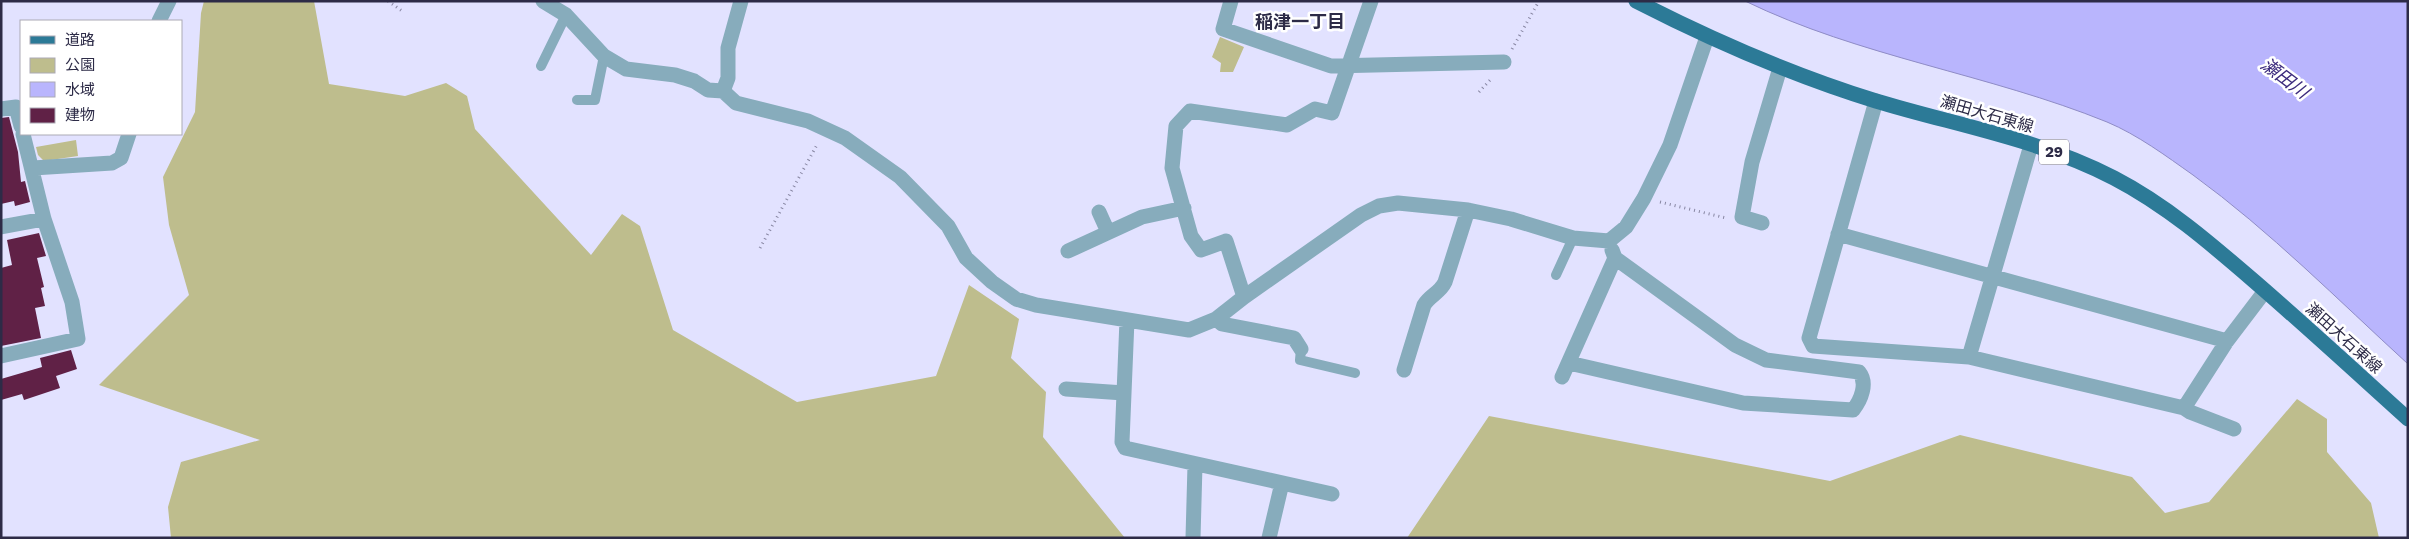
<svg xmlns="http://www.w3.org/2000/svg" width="2409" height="539" font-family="'Work Sans','Noto Sans JP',sans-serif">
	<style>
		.green { fill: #bebd8d }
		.water { fill: #b9b5fd; stroke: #8f8cc6 }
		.building { fill: #602146 }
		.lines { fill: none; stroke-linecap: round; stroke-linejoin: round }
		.path { stroke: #8786a2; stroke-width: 3; stroke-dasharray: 1 4; stroke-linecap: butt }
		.lane { stroke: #87acbc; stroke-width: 10 }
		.street { stroke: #87acbc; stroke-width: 15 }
		.primary { stroke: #2c7a97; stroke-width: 15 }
		.labels { text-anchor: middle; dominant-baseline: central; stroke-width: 5; stroke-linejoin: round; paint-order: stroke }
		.shield { fill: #fff; stroke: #6c6b7e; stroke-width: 1 }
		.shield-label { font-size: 15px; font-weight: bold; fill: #2d2b47 }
		.street-label { font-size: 16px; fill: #2d2b47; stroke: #fff }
		.neighbourhood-label { font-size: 18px; font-weight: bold; fill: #2d2b47; stroke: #fff }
		.water-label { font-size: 18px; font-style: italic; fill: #3c2b7d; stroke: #fff }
	</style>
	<rect width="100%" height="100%" fill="#e2e2ff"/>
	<!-- green -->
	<path class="green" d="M204 1H314L329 84 405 96 446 83 467 96 475 129 591 255 622 214 640 226 673 330 797 402 936 376 969 285 1019 319 1011 358 1046 392 1043 437 1125 538H171L168 507 181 462 260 440 99 385 189 295 169 225 163 177 195 112 201 13Z
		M1220 37 1244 47 1233 72H1220L1221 63 1212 57Z
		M76 140 78 156 44 161 38 155 36 147Z
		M2297 399 2327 419V452L2371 503 2379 538H1407L1489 416 1830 481 1960 435 2132 477 2165 513 2209 502Z"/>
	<!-- water -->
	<path class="water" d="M1745 1H2408V364C2338 300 2270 231 2193 175 2166 156 2138 135 2107 122 1989 74 1860 57 1745 1Z"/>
	<!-- building -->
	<path class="building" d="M9 117 18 152 21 182 25 181 30 202 15 206 14 201 1 204V118Z
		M39 233 46 256 37 258 44 287 41 288 45 306 35 308 41 338 1 346V268L12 265 7 240Z
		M71 350 77 369 56 376 60 388 24 400 22 394 1 400V379L42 367 40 358Z"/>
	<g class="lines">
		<!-- path -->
		<path class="path" d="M388 1 402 11
			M1512 49 1539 1
			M1479 92 1492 78
			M1660 202 1726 218
			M760 248 818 143"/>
		<!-- lane -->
		<path class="lane" d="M541 66 566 15
			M577 100H595L604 56
			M1556 275 1573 238
			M1301 349 1300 360 1355 373"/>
		<!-- street -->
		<path class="street" d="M543 1 566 15 604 56 626 69 675 75 694 81 708 90 723 91 736 103 808 121 845 138 900 177 948 226 966 258 992 282 1016 299 1036 305 1189 330 1216 319 1244 297 1361 215 1379 206 1398 203 1468 210 1511 219 1573 238 1609 241 1626 227 1644 198 1670 145 1707 37
			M1231 1 1223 29 1331 66 1504 62
			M159 21 169 1
			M723 91 728 78V48L741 1
			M1876 101 1809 338 1813 346 1969 357 2184 408 2227 341 2265 291
			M1 109 16 107 21 126
			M33 168 112 163 121 158 129 134
			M1099 212 1108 232
			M1762 223 1742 217 1752 162 1780 68
			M1 227 44 219
			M1838 234 2227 341
			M1068 251 1142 217 1184 208
			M1244 297 1226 241 1201 250 1191 236 1172 168 1176 126 1190 111 1287 125 1315 109 1332 113 1371 1
			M1216 319 1222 324 1294 338 1301 349
			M1127 320 1122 442 1125 448 1332 494
			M1 356 78 339 72 302 44 219 23 134
			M1969 357 2031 145
			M1569 363 1743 403 1853 410C1861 400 1868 383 1859 372L1766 360 1735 345 1615 258
			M1404 370 1424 305C1430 295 1440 293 1445 282L1468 210
			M1562 377 1615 258 1612 250
			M1066 389 1124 393
			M2184 408 2190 412 2234 429
			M1193 538 1195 465
			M1269 538 1282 483"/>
		<!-- primary -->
		<path class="primary" d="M1636 1C1714 41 1792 75 1876 101 1955 125 2039 139 2114 178 2166 205 2210 243 2254 281 2306 326 2357 373 2408 419"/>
	</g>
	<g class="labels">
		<!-- shield labels -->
		<rect class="shield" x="2039" y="139.5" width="30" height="25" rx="4"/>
		<g class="shield-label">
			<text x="2054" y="152">29</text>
		</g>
		<!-- street labels -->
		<g class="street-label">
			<text transform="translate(1987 114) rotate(16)">瀬田大石東線</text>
			<text transform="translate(2344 338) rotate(42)">瀬田大石東線</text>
		</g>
		<!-- neighbourhood labels -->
		<g class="neighbourhood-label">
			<text x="1300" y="21">稲津一丁目</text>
		</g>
		<!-- water labels -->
		<g class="water-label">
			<text transform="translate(2285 78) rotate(37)">瀬田川</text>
		</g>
	</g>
	<!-- border -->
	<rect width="2409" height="539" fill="none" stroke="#2d2b47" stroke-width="5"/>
	<!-- legend -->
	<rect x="20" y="20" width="162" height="115" fill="#ffffff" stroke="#abaab5"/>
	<rect x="30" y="36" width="25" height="8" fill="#2c7a97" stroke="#abaab5"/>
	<text x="65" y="45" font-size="15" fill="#2d2b47">道路</text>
	<rect x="30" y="58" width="25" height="15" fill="#bebd8d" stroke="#abaab5"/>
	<text x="65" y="70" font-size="15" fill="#2d2b47">公園</text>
	<rect x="30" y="82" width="25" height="15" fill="#b9b5fd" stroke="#abaab5"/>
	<text x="65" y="95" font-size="15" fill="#2d2b47">水域</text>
	<rect x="30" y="108" width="25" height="15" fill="#602146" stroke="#abaab5"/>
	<text x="65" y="120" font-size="15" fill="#2d2b47">建物</text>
</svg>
